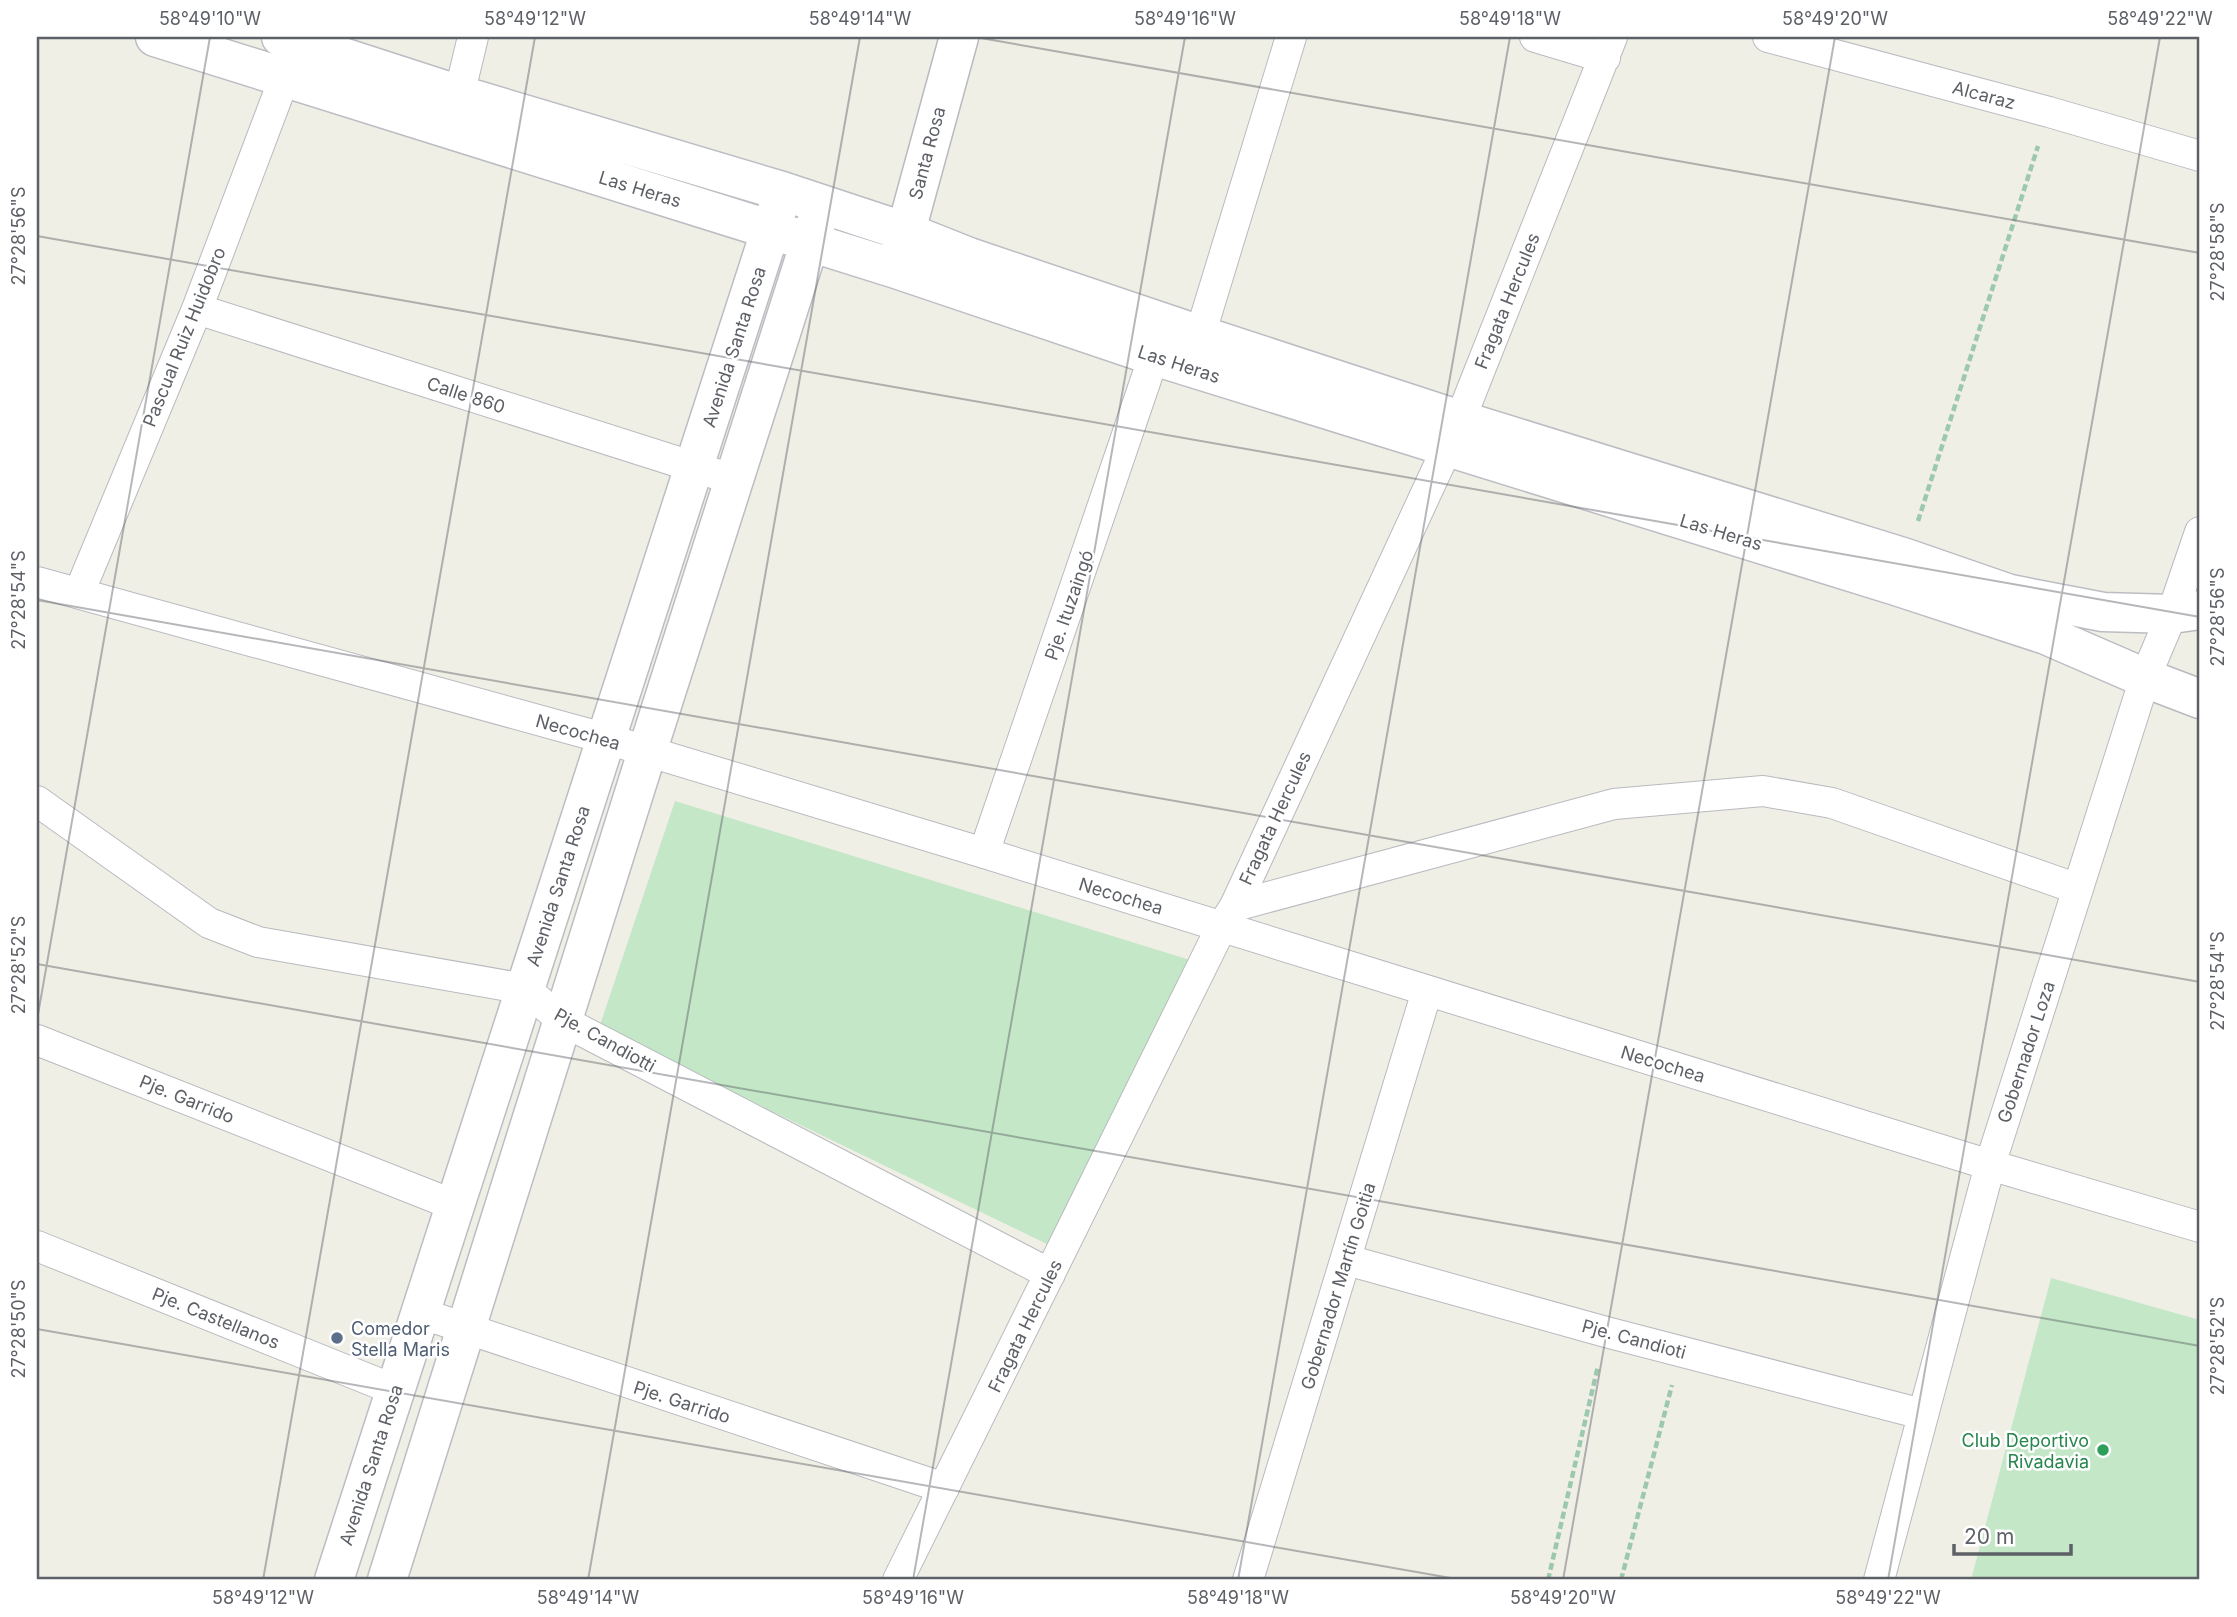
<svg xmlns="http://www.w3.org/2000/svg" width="2237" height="1617" font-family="Inter,sans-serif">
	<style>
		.green { fill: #c3e7c7 }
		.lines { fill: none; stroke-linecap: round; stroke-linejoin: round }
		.minor-casing { stroke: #b8babf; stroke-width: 32 }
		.tertiary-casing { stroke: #b8babf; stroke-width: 41 }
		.secondary-casing { stroke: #bbbdc3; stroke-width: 41 }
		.path { stroke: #9cc8ad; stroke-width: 4.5; stroke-dasharray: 7 3.5; stroke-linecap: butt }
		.minor { stroke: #fff; stroke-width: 30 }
		.tertiary { stroke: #fff; stroke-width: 38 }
		.secondary { stroke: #fff; stroke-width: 38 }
		.ticks { fill: none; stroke: #5d6066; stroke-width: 2; stroke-opacity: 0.45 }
		.service-dot { fill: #5c6f8a; stroke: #fff; stroke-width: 2.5 }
		.leisure-dot { fill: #2e9e5b; stroke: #fff; stroke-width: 2.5 }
		.labels { text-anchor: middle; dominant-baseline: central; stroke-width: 5; stroke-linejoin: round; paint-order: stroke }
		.street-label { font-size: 18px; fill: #5d6066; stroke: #fff }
		.service-label { font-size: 18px; fill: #4e5e75; stroke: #fff; text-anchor: start }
		.leisure-label { font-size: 18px; fill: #27864d; stroke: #fff; text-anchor: end }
		.neatline { fill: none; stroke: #5d6066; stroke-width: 2.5 }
		.ticks-label { font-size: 18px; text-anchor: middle; fill: #5d6066 }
	</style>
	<rect width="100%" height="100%" fill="#f0efe6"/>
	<!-- green -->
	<path class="green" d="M675 801 1190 960 1049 1245 599 1028Z
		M2051 1278 2200 1320V1580H1971Z"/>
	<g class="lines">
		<!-- minor casing -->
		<g class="minor-casing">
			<path id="minor" d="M1535 37 1605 58
				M1768 37 2049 112 2200 156
				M454 116 473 37
				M197 309 735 480
				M1200 335 1291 37
				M37 582 607 739 984 853 1990 1165 2200 1227
				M79 593 197 309 284 79
				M37 801 209 923 258 942 525 989 563 1021 1050 1274
				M984 853 1154 356
				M1235 906 1614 804 1763 791 1832 803 2078 889
				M37 1040 454 1205
				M37 1246 395 1390
				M1347 1260 1606 1332 1922 1414
				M420 1313 944 1488
				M898 1580 1221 928 1235 906 1460 420 1612 37
				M1248 1580 1427 991
				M1879 1580 1990 1165 2145 678 2172 614 2200 532"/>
		</g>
		<!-- tertiary casing -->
		<g class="tertiary-casing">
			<path id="tertiary" d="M897 264 959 37
				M2172 614 2200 610
				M2145 678 2200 699"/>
		</g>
		<!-- secondary casing -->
		<g class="secondary-casing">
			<path id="secondary" d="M155 37 896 269 1154 356 1896 586 2046 635 2145 678
				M281 37 460 95 782 191 906 232 969 257 1200 335 1460 420 1906 558 2010 594 2103 612 2172 614
				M334 1580 778 207
				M387 1580 647 752 818 217"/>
		</g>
		<!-- path -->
		<path class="path" d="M1918 521 2038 146
			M1548 1580 1598 1366
			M1621 1580 1672 1385"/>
		<!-- minor -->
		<use href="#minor" class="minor"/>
		<!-- tertiary -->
		<use href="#tertiary" class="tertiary"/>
		<!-- secondary -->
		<use href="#secondary" class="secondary"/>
	</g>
	<!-- ticks -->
	<path class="ticks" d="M975 37 2200 253M37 236 2200 617M37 600 2200 982M37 964 2200 1346M37 1020 210 37M37 1329 1462 1580M263 1580 535 37M588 1580 860 37M913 1580 1185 37M1238 1580 1510 37M1563 1580 1835 37M1888 1580 2160 37"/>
	<!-- markers -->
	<circle class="service-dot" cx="337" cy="1338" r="7"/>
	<circle class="leisure-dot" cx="2103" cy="1450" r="7"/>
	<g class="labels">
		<!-- street labels -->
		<g class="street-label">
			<text transform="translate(1984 95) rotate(15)">Alcaraz</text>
			<text transform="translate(927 153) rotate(-75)">Santa Rosa</text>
			<text transform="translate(640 189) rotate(17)">Las Heras</text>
			<text transform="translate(1507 301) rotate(-68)">Fragata Hercules</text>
			<text transform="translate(184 337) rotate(-68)">Pascual Ruiz Huidobro</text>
			<text transform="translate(734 347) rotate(-72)">Avenida Santa Rosa</text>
			<text transform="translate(1179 364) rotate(18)">Las Heras</text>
			<text transform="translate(466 395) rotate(18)">Calle 860</text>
			<text transform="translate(1721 532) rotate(17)">Las Heras</text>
			<text transform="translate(1069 605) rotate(-71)">Pje. Ituzaingó</text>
			<text transform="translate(578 732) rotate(16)">Necochea</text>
			<text transform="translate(1275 818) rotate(-65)">Fragata Hercules</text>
			<text transform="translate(558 886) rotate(-72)">Avenida Santa Rosa</text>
			<text transform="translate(1121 896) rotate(17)">Necochea</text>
			<text transform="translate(605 1040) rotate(29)">Pje. Candiotti</text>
			<text transform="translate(2026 1052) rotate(-72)">Gobernador Loza</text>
			<text transform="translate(1663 1064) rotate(17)">Necochea</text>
			<text transform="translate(187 1099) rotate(22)">Pje. Garrido</text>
			<text transform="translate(1338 1286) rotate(-73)">Gobernador Martín Goitia</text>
			<text transform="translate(216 1318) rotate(22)">Pje. Castellanos</text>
			<text transform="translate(1025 1326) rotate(-64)">Fragata Hercules</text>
			<text transform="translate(1634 1339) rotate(15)">Pje. Candioti</text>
			<text transform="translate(682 1402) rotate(18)">Pje. Garrido</text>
			<text transform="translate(371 1465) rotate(-72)">Avenida Santa Rosa</text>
		</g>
		<!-- service labels -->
		<g class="service-label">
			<text x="351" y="1328">Comedor<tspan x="351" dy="21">Stella Maris</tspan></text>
		</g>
		<!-- leisure labels -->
		<g class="leisure-label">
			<text x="2089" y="1440">Club Deportivo<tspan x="2089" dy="21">Rivadavia</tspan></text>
		</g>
	</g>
	<!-- border -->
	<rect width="2237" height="1617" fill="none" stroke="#ffffff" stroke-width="77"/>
	<!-- scale -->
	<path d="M1954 1544v10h117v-10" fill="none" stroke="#5d6066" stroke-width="3.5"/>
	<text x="1964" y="1544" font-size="21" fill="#5d6066" stroke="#ffffff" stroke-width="5" paint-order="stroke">20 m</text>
	<rect x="38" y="38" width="2160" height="1540" class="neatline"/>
	<g class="ticks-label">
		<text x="210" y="25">58°49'10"W</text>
		<text x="535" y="25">58°49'12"W</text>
		<text x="860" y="25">58°49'14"W</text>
		<text x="1185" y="25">58°49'16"W</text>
		<text x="1510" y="25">58°49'18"W</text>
		<text x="1835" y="25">58°49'20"W</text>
		<text x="2160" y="25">58°49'22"W</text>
		<text transform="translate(19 236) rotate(-90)" y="6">27°28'56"S</text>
		<text transform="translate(2218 252) rotate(-90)" y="6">27°28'58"S</text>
		<text transform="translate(19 600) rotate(-90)" y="6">27°28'54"S</text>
		<text transform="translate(2218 617) rotate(-90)" y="6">27°28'56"S</text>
		<text transform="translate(19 965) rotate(-90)" y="6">27°28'52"S</text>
		<text transform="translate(2218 981) rotate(-90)" y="6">27°28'54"S</text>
		<text transform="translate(19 1329) rotate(-90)" y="6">27°28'50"S</text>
		<text transform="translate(2218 1346) rotate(-90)" y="6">27°28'52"S</text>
		<text x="263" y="1604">58°49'12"W</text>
		<text x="588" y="1604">58°49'14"W</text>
		<text x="913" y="1604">58°49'16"W</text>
		<text x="1238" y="1604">58°49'18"W</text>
		<text x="1563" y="1604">58°49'20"W</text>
		<text x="1888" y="1604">58°49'22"W</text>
	</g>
</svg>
